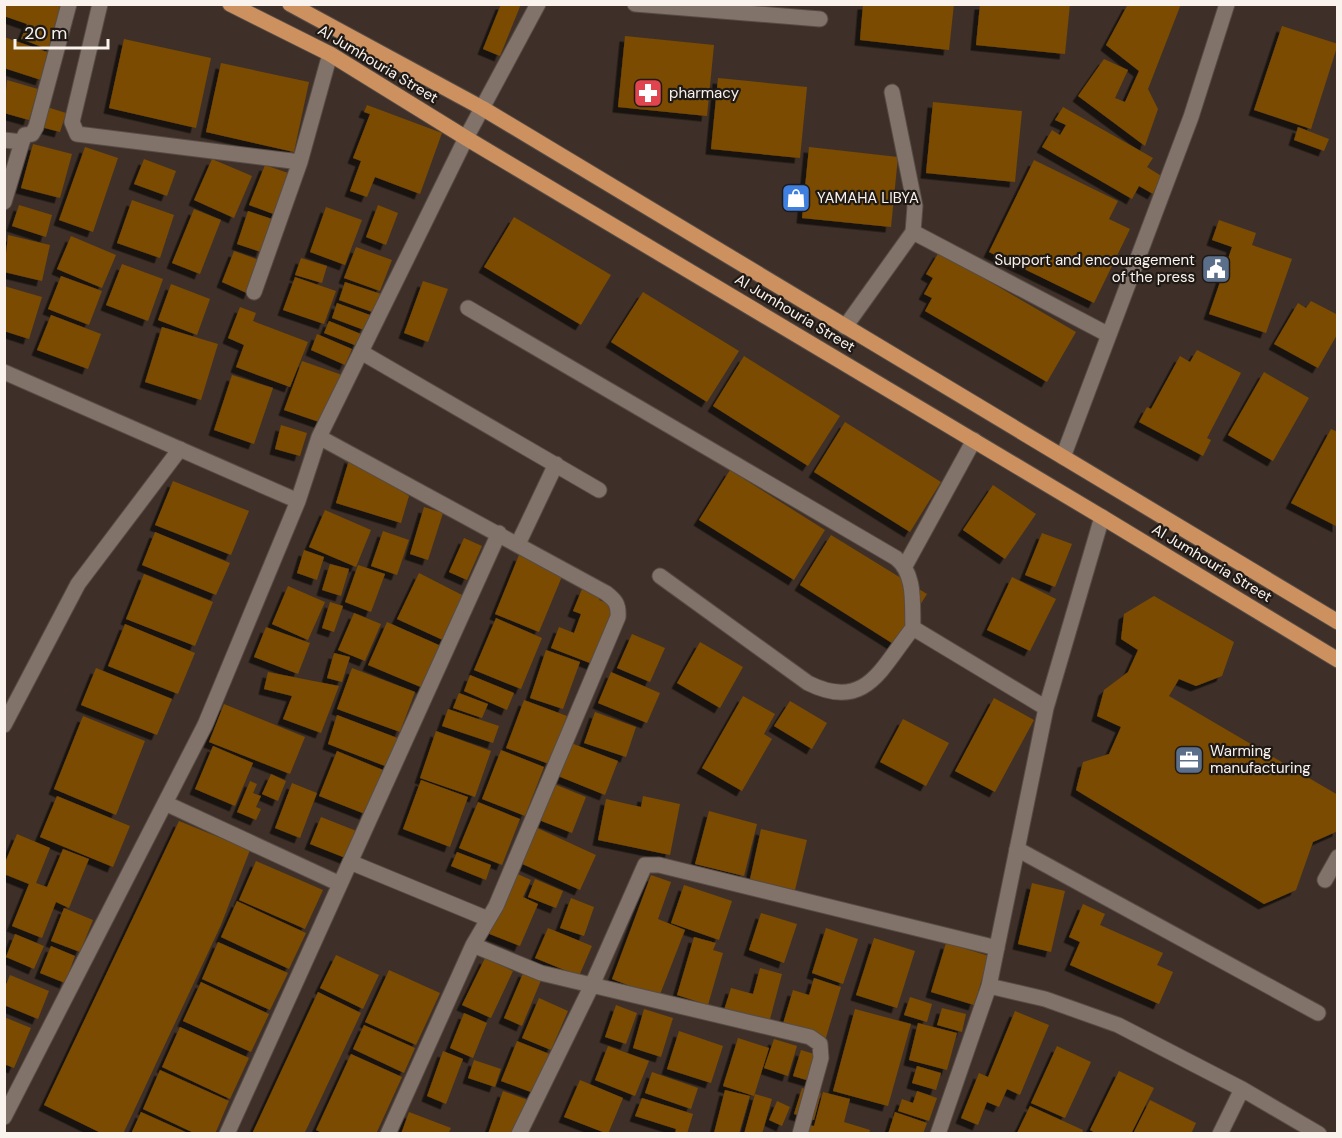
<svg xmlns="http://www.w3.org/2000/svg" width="1342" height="1138" font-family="'DM Sans',sans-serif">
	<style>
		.building { fill: #7a4b00; filter: url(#shadow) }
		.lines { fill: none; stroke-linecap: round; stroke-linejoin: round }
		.lane-casing { stroke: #574c46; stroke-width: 17 }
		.street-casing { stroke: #574c46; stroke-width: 17 }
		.primary-casing { stroke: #574c46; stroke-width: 17 }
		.lane { stroke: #82736a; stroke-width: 15 }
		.street { stroke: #82736a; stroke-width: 15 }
		.primary { stroke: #cc915f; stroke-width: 15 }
		.labels { text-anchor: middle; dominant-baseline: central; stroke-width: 4.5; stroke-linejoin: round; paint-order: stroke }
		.street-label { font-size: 15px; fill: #faf2ec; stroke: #201a16 }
		.poi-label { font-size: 15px; fill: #faf2ec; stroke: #201a16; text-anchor: start }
	</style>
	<defs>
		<filter id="shadow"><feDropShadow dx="-5.5" dy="5.5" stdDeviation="0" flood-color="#0009"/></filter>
	</defs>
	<rect width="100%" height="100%" fill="#3e3028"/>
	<!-- building -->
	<path class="building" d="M4 4H66L50 50 21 39 27 24 4 16Z
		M501 4H521L500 56 483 49Z
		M863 4H954L949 50 860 40Z
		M980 4H1070L1065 54 976 45Z
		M1128 4H1181L1148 89 1158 109 1145 146 1078 96 1104 59 1128 70 1115 98 1125 102 1139 71 1106 45Z
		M1282 26 1338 44 1311 129 1254 110Z
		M625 36 714 45 707 116 618 107Z
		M4 37 50 53 41 80 4 68Z
		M124 39 211 58 196 128 109 108Z
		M221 63 309 82 294 152 206 132Z
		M718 78 807 87 800 158 711 149Z
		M7 80 38 89 29 120 4 113Z
		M933 102 1022 111 1015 182 926 173Z
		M367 105 442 133 420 194 375 177 367 197 350 191 361 161 353 158 370 114 364 112Z
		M47 107 66 113 60 132 41 127Z
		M1063 107 1153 158 1147 167 1163 177 1153 194 1139 186 1132 199 1042 147 1052 130 1060 135 1066 125 1055 120Z
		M1298 127 1329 139 1324 151 1294 140Z
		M33 144 72 154 60 198 21 188Z
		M85 147 118 158 93 232 59 220Z
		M809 147 898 157 891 227 802 218Z
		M144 159 176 171 167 196 134 184Z
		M212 159 252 176 234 218 194 200Z
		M1034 160 1118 201 1109 219 1130 229 1094 303 989 252Z
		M265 165 291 174 276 215 249 205Z
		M132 200 174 215 160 258 117 243Z
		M19 205 52 215 46 237 12 226Z
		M378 205 398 213 386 245 366 237Z
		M326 207 362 220 345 265 310 252Z
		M194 209 221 220 200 274 172 263Z
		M248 211 272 219 261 252 237 244Z
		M514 217 611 275 581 325 484 267Z
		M1219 220 1256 233 1252 245 1292 259 1266 333 1209 314 1232 247 1212 240Z
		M8 235 50 245 42 281 4 272Z
		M71 236 116 255 102 288 57 269Z
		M356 247 392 260 380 291 344 278Z
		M234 251 262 261 249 294 222 282Z
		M939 252 1076 332 1047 382 925 311 932 298 924 294 933 278 926 274Z
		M301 258 327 266 322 283 295 275Z
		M122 264 163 279 148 321 106 305Z
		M61 276 102 291 89 325 48 309Z
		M295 277 336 291 324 324 283 310Z
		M423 281 448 289 428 342 404 333Z
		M345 282 381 294 375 313 339 300Z
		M171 284 210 299 197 335 158 320Z
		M4 286 42 297 29 339 4 331Z
		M643 292 739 351 707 402 611 342Z
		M1311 301 1338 315V333L1318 368 1274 344 1298 303 1306 308Z
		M337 303 370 315 364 330 332 318Z
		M240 307 256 313 253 321 308 342 290 387 236 367 244 345 228 338Z
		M51 315 101 334 88 369 37 350Z
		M329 321 361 334 357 346 324 333Z
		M162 327 218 344 201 400 145 382Z
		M317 334 352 349 345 365 311 350Z
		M1197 350 1241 373 1207 438 1211 440 1203 456 1139 422 1147 407 1151 409 1180 356 1190 362Z
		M744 356 840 416 808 466 713 406Z
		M302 361 342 375 325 424 284 410Z
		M1264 372 1309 398 1273 461 1228 435Z
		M232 375 273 388 254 444 214 430Z
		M845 422 941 482 910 532 814 472Z
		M281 425 307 433 300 456 275 449Z
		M1331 429 1338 432V527L1291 503Z
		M350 457 409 496 401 523 336 503Z
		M730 470 825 530 794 580 699 520Z
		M173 481 249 511 231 555 155 525Z
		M993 485 1036 514 1005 559 963 530Z
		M424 507 443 513 428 560 410 554Z
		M325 510 371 530 356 567 309 547Z
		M383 531 409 540 397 575 371 566Z
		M155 532 230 563 216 595 142 565Z
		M1042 533 1072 544 1055 587 1025 575Z
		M831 535 927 594 895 645 800 585Z
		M464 538 482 546 467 580 449 572Z
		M304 550 324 557 317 580 297 573Z
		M519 555 563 574 539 632 495 614Z
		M330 564 349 569 341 596 322 590Z
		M358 565 385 574 371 612 345 602Z
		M419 573 464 596 445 641 397 619Z
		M144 574 213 602 195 646 126 619Z
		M1012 577 1056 599 1030 651 987 630Z
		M288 586 325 602 308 640 272 624Z
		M582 589 601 596 599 600 618 607 595 665 551 648 559 627 574 633 581 614 573 611Z
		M1154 596 1234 642 1222 676 1196 686 1179 679 1169 696 1338 795V831L1313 842 1296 890 1264 904 1076 790 1083 762 1109 754 1121 727 1097 716 1104 690 1128 672 1138 650 1121 639 1124 614Z
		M330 602 343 606 334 632 322 628Z
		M354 613 381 624 365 661 338 650Z
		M496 618 542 638 521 689 474 670Z
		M387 622 441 646 423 688 368 665Z
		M125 624 195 653 178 694 108 666Z
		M266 627 310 643 298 674 254 657Z
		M632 634 665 648 650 682 617 668Z
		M700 642 743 667 720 708 677 683Z
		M546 650 580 662 563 709 530 698Z
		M334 653 350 657 342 682 327 678Z
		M96 668 172 699 157 735 81 705Z
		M352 668 415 692 400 732 337 709Z
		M268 672 339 686 321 733 283 719 292 696 264 689Z
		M611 672 660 693 647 723 598 703Z
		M470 675 514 693 507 710 464 691Z
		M459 693 488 704 482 718 453 708Z
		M743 696 775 714 764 734 772 739 742 791 702 768Z
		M994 698 1034 720 995 792 955 771Z
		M524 700 567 716 549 764 506 748Z
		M790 701 827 723 812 749 774 726Z
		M224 704 305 737 290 774 209 742Z
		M448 709 499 726 493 743 442 726Z
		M595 712 636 727 626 757 584 743Z
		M337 715 400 739 390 768 328 744Z
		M83 716 145 741 116 815 54 789Z
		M903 719 949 743 926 786 880 762Z
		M436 731 491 751 475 797 420 778Z
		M571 743 618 761 605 795 558 776Z
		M213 746 253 763 235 806 195 789Z
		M501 750 544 767 525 816 482 799Z
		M337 751 383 770 365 814 319 796Z
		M271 774 286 781 278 801 262 794Z
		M421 780 468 797 450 847 403 829Z
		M250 781 257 784 253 793 261 796 256 807 261 809 256 820 237 812Z
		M292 783 317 793 300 838 275 828Z
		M554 784 586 797 572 833 539 820Z
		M57 796 130 826 113 867 40 837Z
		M643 796 680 804 670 855 598 840 606 799 641 807Z
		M478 802 520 819 502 865 459 848Z
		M709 811 757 824 744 876 695 864Z
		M321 817 359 832 348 859 310 844Z
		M179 821 250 850 221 925 123 1134H103L44 1105Z
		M535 827 596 855 580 890 518 862Z
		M761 829 807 840 795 890 750 879Z
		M17 834 50 848 36 883 47 887 63 849 89 859 69 908 56 902 42 938 12 926 29 884 4 874V865Z
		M457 852 491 865 486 880 451 866Z
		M256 861 323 890 305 929 239 900Z
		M513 872 531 880 523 897 538 904 520 946 487 933Z
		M651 875 671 882 658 919 685 930 659 997 612 979Z
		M535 879 563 891 556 908 528 897Z
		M1032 883 1065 891 1051 952 1018 944Z
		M684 885 732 901 719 940 671 923Z
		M571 898 594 907 584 936 560 928Z
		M237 901 306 933 289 969 221 937Z
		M1083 904 1105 914 1100 925 1163 953 1157 965 1173 972 1159 1004 1070 965 1080 942 1069 937Z
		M64 908 93 920 80 952 51 941Z
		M761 913 797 924 784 963 749 950Z
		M548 928 592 946 579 976 535 958Z
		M826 928 858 939 843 984 812 973Z
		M15 934 44 946 34 969 6 957Z
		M694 937 716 943 713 950 723 953 708 1005 677 995Z
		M874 938 915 951 897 1008 856 995Z
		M218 942 288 973 270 1010 202 979Z
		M946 943 989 956 974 1005 931 992Z
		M51 946 75 956 65 983 40 973Z
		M336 955 379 975 363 1009 320 988Z
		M485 958 513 971 491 1018 462 1005Z
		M760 968 782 974 769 1023 724 1010 731 988 753 994Z
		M389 970 440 993 416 1045 365 1022Z
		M524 971 542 978 522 1026 504 1018Z
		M10 975 49 991 38 1019 4 1005V989Z
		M814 978 841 987 825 1041 782 1027 793 990 809 995Z
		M201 982 269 1014 251 1052 183 1021Z
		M318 992 361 1013 308 1126 304 1134H252Z
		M910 997 932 1004 927 1022 904 1015Z
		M539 998 568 1011 551 1050 522 1038Z
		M616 1005 637 1013 626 1044 605 1037Z
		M942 1008 966 1014 962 1032 937 1025Z
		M644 1009 673 1018 661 1057 633 1048Z
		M855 1009 911 1024 888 1106 833 1091Z
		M1015 1011 1049 1025 1020 1095 1007 1089 999 1107 987 1102 978 1125 961 1118 979 1073 988 1077Z
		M464 1013 487 1023 473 1058 450 1048Z
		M4 1017 31 1028 14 1068 4 1064Z
		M918 1023 957 1033 947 1070 909 1060Z
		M364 1025 415 1048 404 1073 353 1049Z
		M180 1027 249 1058 230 1099 162 1067Z
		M679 1031 723 1046 711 1083 667 1069Z
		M738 1038 769 1048 754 1096 723 1086Z
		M774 1039 797 1046 788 1076 764 1068Z
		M517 1041 552 1055 536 1094 501 1081Z
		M608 1046 649 1061 635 1096 595 1080Z
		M1057 1046 1091 1062 1065 1118 1031 1103Z
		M801 1050 821 1056 813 1082 793 1076Z
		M443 1051 463 1059 446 1104 427 1096Z
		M351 1054 402 1077 376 1134H324L316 1130Z
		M474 1060 501 1069 495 1087 468 1078Z
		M917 1066 941 1073 936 1090 912 1083Z
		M160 1070 229 1101 215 1134H196L143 1109Z
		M1119 1071 1154 1088 1131 1134H1097L1090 1130Z
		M652 1072 698 1088 691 1109 645 1093Z
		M580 1080 623 1098 608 1134 564 1117Z
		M802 1088 821 1093 814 1120 794 1114Z
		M725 1090 750 1096 739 1134 714 1133Z
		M503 1091 528 1100 516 1134H488Z
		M917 1091 937 1098 929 1121 898 1111 902 1099 913 1103Z
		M823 1092 850 1099 844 1122 870 1130 869 1134H800L803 1124 814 1126Z
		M755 1094 772 1099 762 1134H744Z
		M642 1098 693 1114 687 1134H675L676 1129 635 1116Z
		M1150 1100 1196 1123 1191 1134H1133Z
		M777 1101 790 1107 782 1126 769 1120Z
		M1030 1106 1083 1130 1082 1134 1017 1133Z
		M141 1112 190 1134H131Z
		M409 1112 451 1128 448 1134H401Z
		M895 1112 927 1123 923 1134H888Z"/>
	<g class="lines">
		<!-- lane casing -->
		<g class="lane-casing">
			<path id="lane" d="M361 352 599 490
				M518 544 556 464
				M4 725 78 584 180 449
				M1017 849 1318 1013"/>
		</g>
		<!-- street casing -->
		<g class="street-casing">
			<path id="street" d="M100 4 72 122 77 134 300 162
				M635 4 820 19
				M4 140 22 142 25 135 32 134 36 127 69 4
				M4 202 22 142
				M913 232 1109 335
				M254 292 300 162 330 54
				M468 308 896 558C916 574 912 604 913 628L1046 708
				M845 327 913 232 915 206 892 92
				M4 372 298 501
				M319 437 606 593C615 600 619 604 618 617L496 906 473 945 388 1134
				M1063 457 1191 117 1227 4
				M905 566 974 440
				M660 576 808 683C866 712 881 668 913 628
				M165 803 340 884
				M350 862 488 919
				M1325 880 1338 857
				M473 945 541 973 810 1037 820 1044 821 1058 800 1134
				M989 986 1045 999 1118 1025 1242 1089 1319 1134
				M4 1117 205 725 298 501 319 437 466 138 538 4
				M227 1134 499 533
				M519 1134 592 985 645 865H659L997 948
				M938 1134 989 986 1046 708 1102 517
				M1220 1134 1242 1089"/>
		</g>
		<!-- primary casing -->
		<g class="primary-casing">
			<path id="primary" d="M230 4 330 54 466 138 1102 517 1338 660
				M290 4 482 108 1338 622"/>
		</g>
		<!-- lane -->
		<use href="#lane" class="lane"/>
		<!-- street -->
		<use href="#street" class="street"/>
		<!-- primary -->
		<use href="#primary" class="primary"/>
	</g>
	<!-- icons -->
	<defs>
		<g id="pharmacy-square" transform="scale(1.5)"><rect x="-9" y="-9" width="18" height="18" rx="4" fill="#e0444e" stroke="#201a16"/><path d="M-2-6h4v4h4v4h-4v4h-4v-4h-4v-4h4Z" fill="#fff"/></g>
		<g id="shop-square" transform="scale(1.5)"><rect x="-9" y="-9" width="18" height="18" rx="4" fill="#3f7fe0" stroke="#201a16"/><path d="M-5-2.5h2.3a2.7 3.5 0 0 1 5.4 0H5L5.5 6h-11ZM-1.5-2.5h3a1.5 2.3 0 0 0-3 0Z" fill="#fff"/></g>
		<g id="civic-square" transform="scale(1.5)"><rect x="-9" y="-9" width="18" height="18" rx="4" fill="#5c6f8a" stroke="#201a16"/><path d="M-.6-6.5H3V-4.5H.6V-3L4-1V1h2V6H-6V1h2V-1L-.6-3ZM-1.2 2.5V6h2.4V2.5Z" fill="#fff"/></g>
		<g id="office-square" transform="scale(1.5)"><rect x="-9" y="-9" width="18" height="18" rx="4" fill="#5c6f8a" stroke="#201a16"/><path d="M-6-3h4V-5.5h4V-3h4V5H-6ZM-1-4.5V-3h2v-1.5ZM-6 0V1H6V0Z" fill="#fff"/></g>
	</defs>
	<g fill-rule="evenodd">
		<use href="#pharmacy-square" x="648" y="93"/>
		<use href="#shop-square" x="796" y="198"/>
		<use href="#civic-square" x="1216" y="269"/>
		<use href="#office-square" x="1189" y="760"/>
	</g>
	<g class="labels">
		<!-- street labels -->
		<g class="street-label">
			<text transform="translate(378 64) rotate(31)">Al Jumhouria Street</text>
			<text transform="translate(795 313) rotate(31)">Al Jumhouria Street</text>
			<text transform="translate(1212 563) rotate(31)">Al Jumhouria Street</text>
		</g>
		<!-- poi labels -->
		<g class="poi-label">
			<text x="669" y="93">pharmacy</text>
			<text x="817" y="198">YAMAHA LIBYA</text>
			<text x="1195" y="260" text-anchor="end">Support and encouragement<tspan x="1195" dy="17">of the press</tspan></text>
			<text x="1210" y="751">Warming<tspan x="1210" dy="17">manufacturing</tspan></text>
		</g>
	</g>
	<!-- border -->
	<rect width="1342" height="1138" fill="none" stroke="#faf2ec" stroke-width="12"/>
	<!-- scale -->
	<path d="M15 39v9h93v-9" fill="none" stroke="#faf2ec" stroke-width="3"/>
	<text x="24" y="39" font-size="18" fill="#faf2ec" stroke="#201a16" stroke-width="4.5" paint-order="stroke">20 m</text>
</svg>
